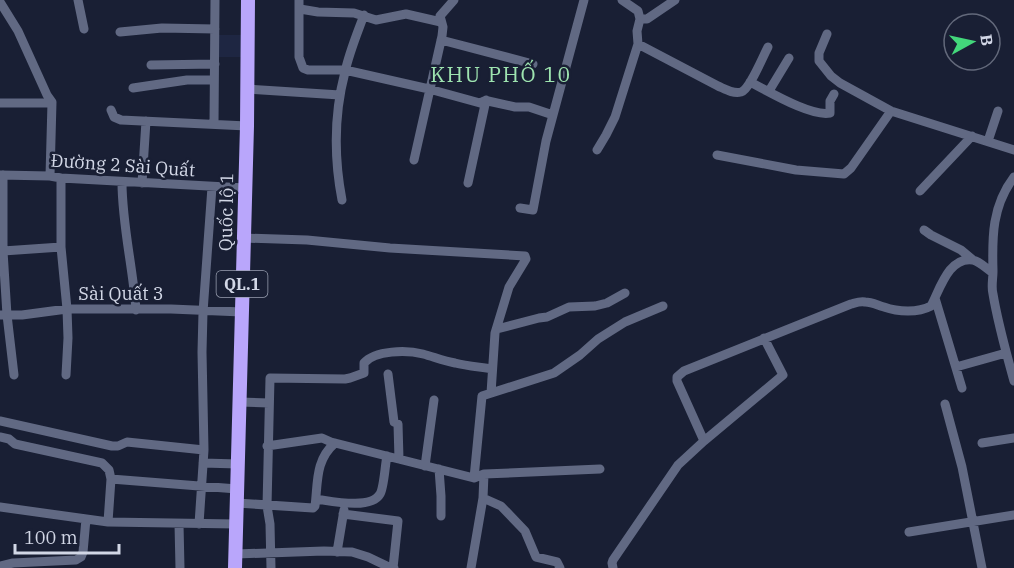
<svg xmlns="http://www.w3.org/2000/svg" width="1014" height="568" font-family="'IBM Plex Serif',serif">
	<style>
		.built { fill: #1e2642 }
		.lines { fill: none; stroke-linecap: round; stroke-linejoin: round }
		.minor { stroke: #616983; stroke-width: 9 }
		.highway { stroke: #b9a6fb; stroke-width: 14 }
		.labels { text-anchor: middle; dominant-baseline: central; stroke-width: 5; stroke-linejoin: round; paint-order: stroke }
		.shield { fill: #191f34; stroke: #9aa0b1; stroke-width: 1.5 }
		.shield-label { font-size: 16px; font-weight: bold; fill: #d2d7e6 }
		.street-label { font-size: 18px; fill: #d2d7e6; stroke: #191f34 }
		.quarter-label { font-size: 21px; letter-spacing: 1.5px; fill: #9ee4b0; stroke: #191f34 }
	</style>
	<rect width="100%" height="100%" fill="#191f34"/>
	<!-- built -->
	<path class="built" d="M217 35H243V57H217Z"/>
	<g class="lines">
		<!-- minor -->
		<path class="minor" d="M78 0 84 29
			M299 0V57L303 68 308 70H345L429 89 480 103 484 101H488L515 107H529L553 115
			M0 2 18 31 47 95 52 102 50 176
			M300 9 318 12 354 13 376 20 406 14 441 22
			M640 19H647L675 0
			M120 32 162 28 215 29
			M827 34 819 53V61L831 76 840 83 891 111 1014 150
			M441 40 533 64
			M638 44 718 86C725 89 733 94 741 92 750 89 763 56 768 47
			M151 65 215 64
			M750 82C768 91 811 117 830 113V101L834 94
			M133 88 187 80H214
			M247 89 340 95
			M769 91 789 58
			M0 103H52
			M111 110 114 117 121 120 247 126
			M214 124 215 0
			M988 141 998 111
			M597 150 606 135 615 117 638 44 637 31 640 19 638 11 622 0
			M717 155 796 170 844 174 851 168 891 111
			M414 160 442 36 443 27 440 16 454 0
			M0 175 50 176 61 178 245 188
			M3 175V251L7 315 14 375
			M1014 177C992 206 992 237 993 271 993 279 991 287 993 294 998 324 1006 352 1014 381
			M61 178V247L67 309 68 338 66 375
			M122 182C122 225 133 267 136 310
			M142 183 146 121
			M468 183 486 100
			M920 191 972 136
			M342 200C334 158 334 114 345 72 349 53 357 34 364 15
			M520 208 533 210 546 141 584 0
			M924 230 931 235 961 250 973 260
			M244 238 307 240 390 248 525 256 526 259 509 287 495 333 491 393
			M3 251 61 247
			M935 298 962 388
			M0 315H22L67 309H171L242 312
			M497 329 539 318 547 317 569 307 595 306 607 303 625 293
			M956 367 1006 353
			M388 374 394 422 398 424 399 459
			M239 402 269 403
			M945 404 962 467 982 568
			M0 421 112 446H118L127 442 204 450
			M0 437 9 439 15 444 102 463 109 470 111 479 108 522
			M704 441 783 375 764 338
			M982 443 1014 438
			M267 446 322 438 331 442 474 478 484 474 600 469
			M203 463 238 464
			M425 466 434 400
			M439 469 441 496V516
			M474 478 482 396 554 373 580 355 598 339 625 322 663 306
			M111 479 237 489
			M483 498 501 506 525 531 536 557 557 562 560 568
			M316 499C331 501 371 510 380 494 384 488 385 465 387 456
			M237 503 313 508 315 506C318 483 315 460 335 443
			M0 507 108 522 236 524
			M343 514 398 521 393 568
			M179 524 180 568
			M199 524 204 450 202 352 203 312 212 187
			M909 532 1014 515
			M337 552 344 510
			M236 554 324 551 352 552 368 557 389 567 394 568
			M0 566 13 563 76 560 81 557 83 552 86 519
			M271 568 270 524 267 506 270 378 345 379 350 378 364 373V363C375 350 407 350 423 354 434 357 444 361 455 363 467 366 480 367 492 369
			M471 568 483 498 484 474
			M613 568 612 563 613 560 678 465 704 441 677 381V377L684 371 851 304C855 303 860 301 865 302 872 302 877 305 884 307 898 312 918 313 931 306 940 289 949 256 973 260 979 261 987 269 993 273"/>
		<!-- highway -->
		<path class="highway" d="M235 568 247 126 248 0"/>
	</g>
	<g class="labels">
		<!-- shield labels -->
		<rect class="shield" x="216.5" y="271" width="51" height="26" rx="4.5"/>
		<g class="shield-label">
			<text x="242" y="284">QL.1</text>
		</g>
		<!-- street labels -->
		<g class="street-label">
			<text transform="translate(123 165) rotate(4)">Đường 2 Sài Quất</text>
			<text transform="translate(226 212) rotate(-89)">Quốc lộ 1</text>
			<text x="121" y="293">Sài Quất 3</text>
		</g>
		<!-- quarter labels -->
		<g class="quarter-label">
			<text x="501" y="74">KHU PHỐ 10</text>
		</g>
	</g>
	<!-- north arrow -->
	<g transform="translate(972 42) rotate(82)"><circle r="28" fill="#191f34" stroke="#63697b" stroke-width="1.5"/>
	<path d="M0-4.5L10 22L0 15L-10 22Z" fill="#43d77b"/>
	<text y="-9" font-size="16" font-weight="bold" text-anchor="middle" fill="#d2d7e6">B</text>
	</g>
	<!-- scale -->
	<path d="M15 544v9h104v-9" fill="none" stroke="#d2d7e6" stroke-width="3"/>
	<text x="24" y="544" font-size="18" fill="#d2d7e6" stroke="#191f34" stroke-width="4.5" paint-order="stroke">100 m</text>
</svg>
